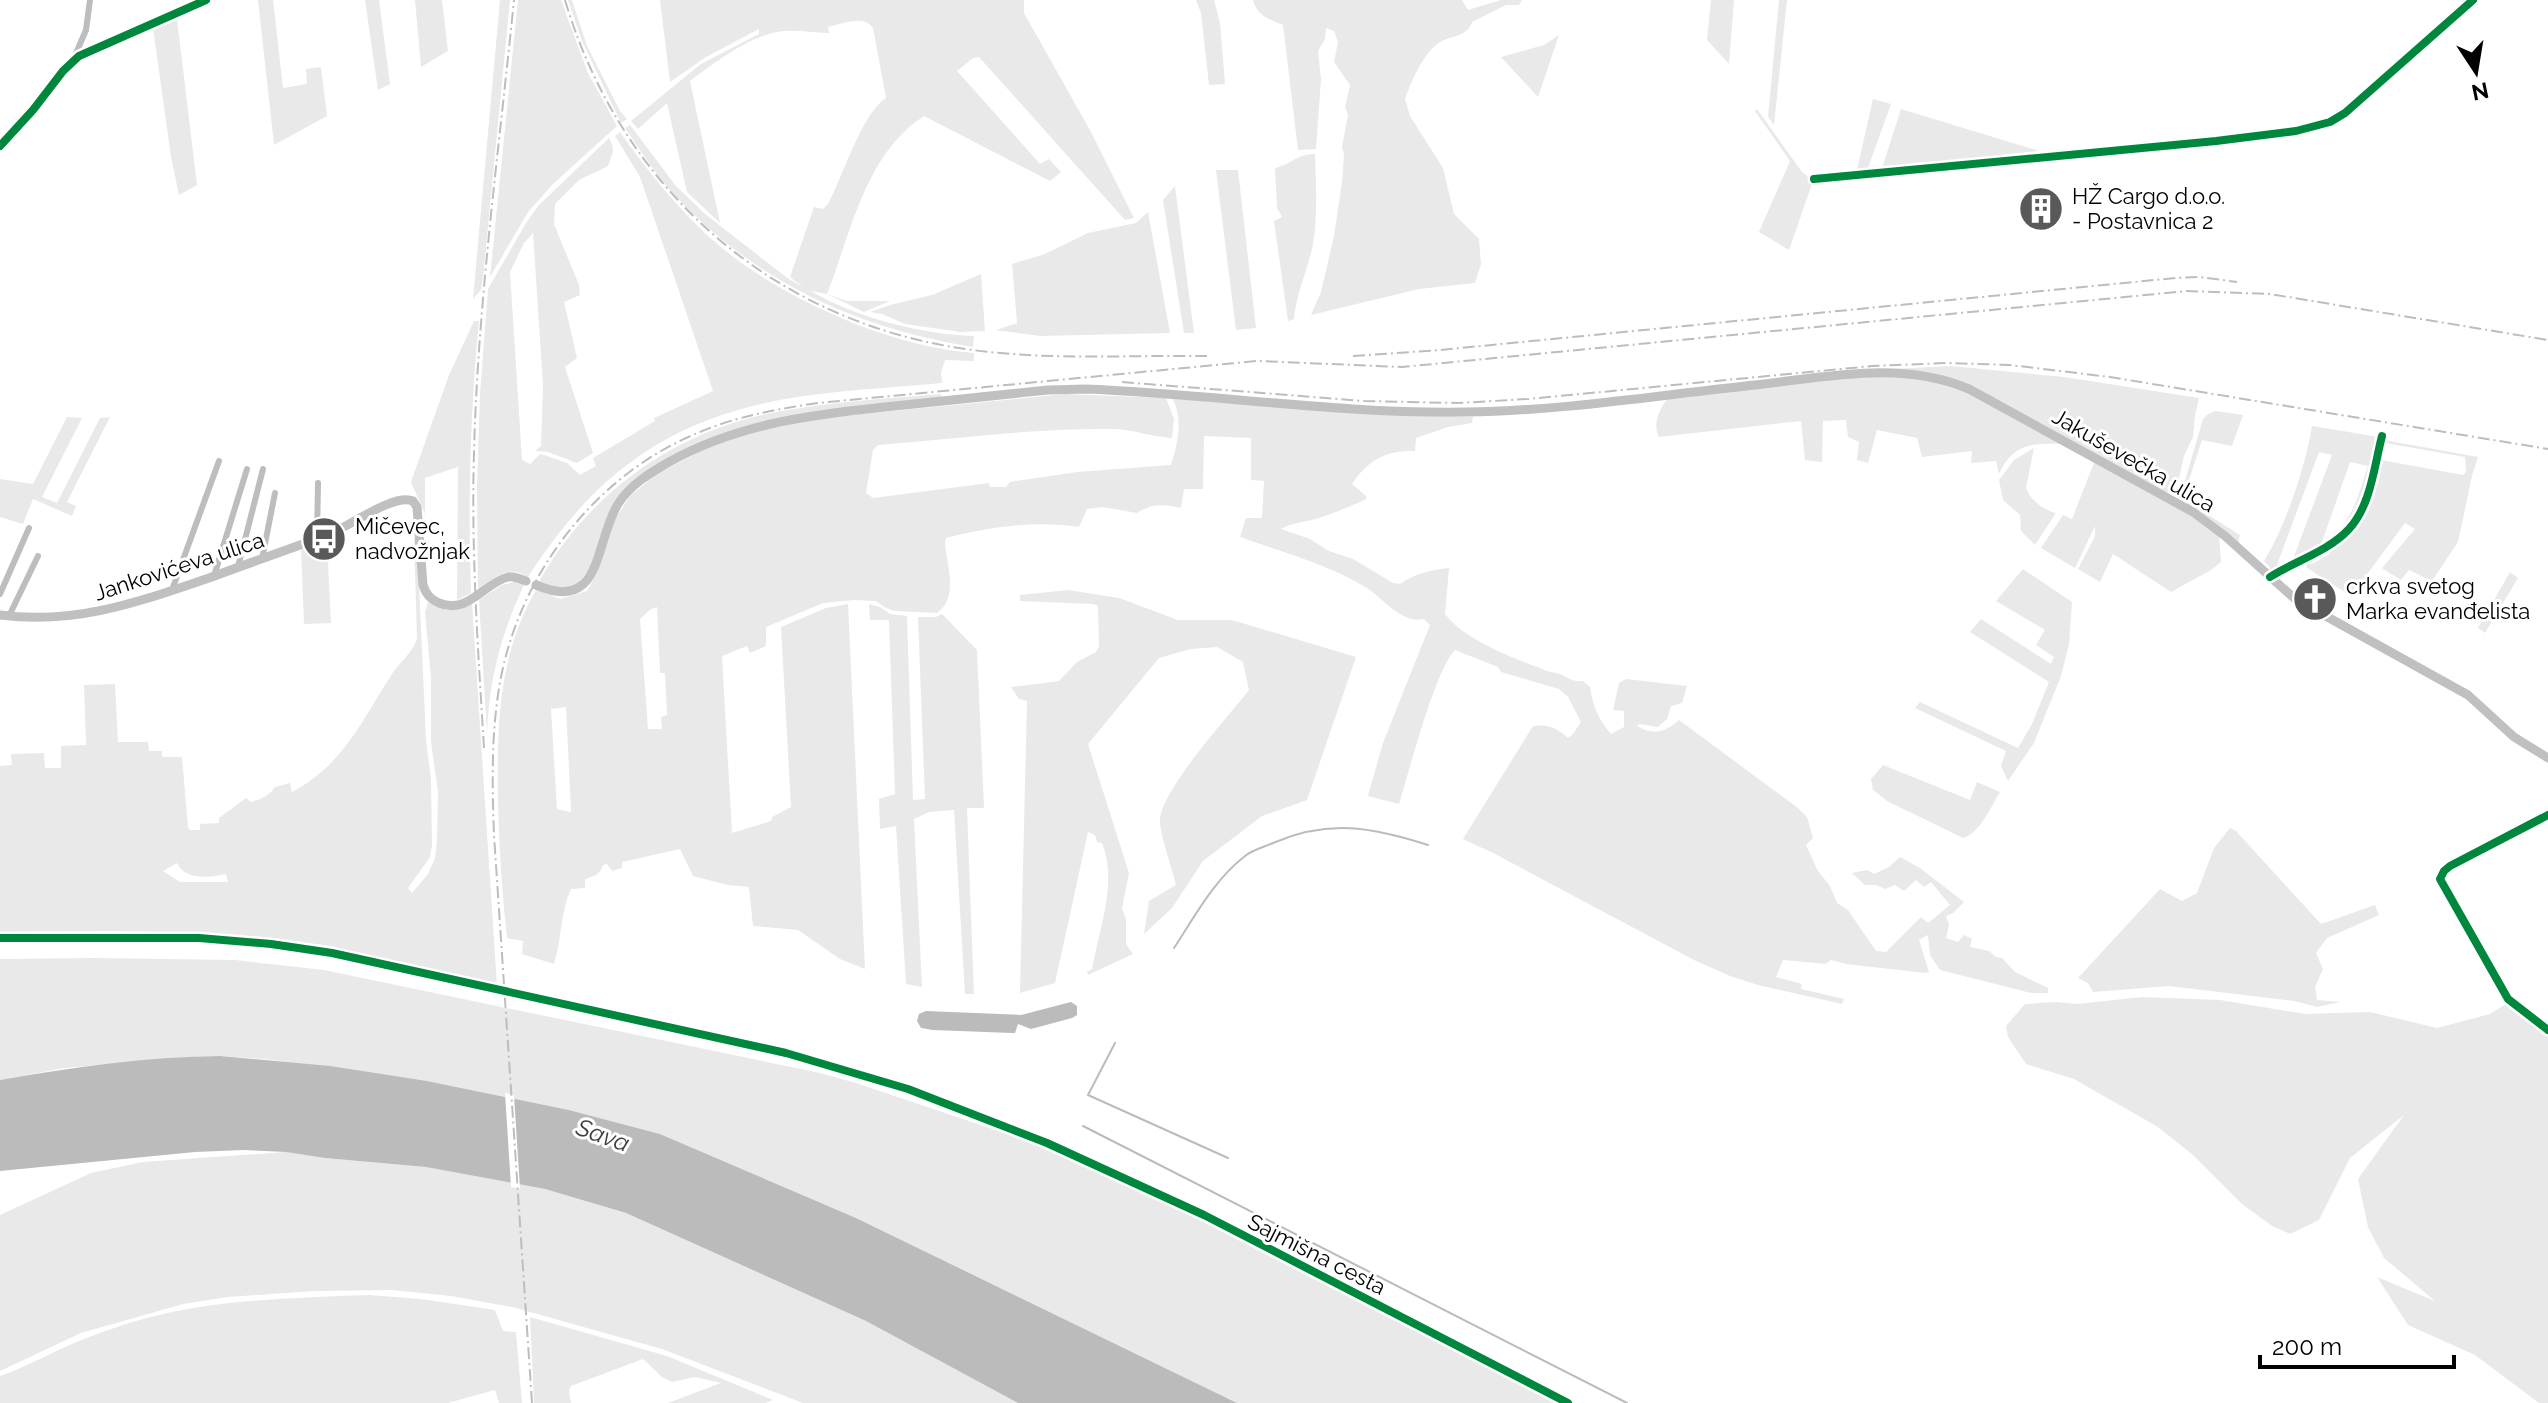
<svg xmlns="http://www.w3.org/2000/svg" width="2548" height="1403" font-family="Raleway,sans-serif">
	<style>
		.green { fill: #e9e9e9; fill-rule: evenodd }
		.water { fill: #bbb }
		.pier { fill: #fff }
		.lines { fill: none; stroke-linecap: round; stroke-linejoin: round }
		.stream { stroke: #bbb; stroke-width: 2 }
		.minor { stroke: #bdbdbd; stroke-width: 6 }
		.tertiary { stroke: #bdbdbd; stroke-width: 8 }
		.secondary { stroke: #c0c0c0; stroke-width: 9 }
		.rail { stroke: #bdbdbd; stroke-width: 2; stroke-dasharray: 12 4 2 4; stroke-linecap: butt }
		.cycleway-casing { stroke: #fff; stroke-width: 13 }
		.cycleway { stroke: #00873e; stroke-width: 8 }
		.labels { text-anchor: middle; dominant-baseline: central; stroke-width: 6; stroke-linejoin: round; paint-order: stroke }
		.poi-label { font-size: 22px; fill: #000; stroke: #fff; text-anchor: start }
		.street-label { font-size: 22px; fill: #000; stroke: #fff }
		.water-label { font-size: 24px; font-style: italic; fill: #3f3f3f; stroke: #fff }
	</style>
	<rect width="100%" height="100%" fill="#fff"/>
	<!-- green -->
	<path class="green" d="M258 0H273L283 88 307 84 306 69 321 67 327 116 274 145Z
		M365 0H379L390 84 378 90Z
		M415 0H442L448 51 421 67Z
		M500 0H510L483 278 481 290 473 299Z
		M518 0H561L588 73 617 126 553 184 528 212 490 277Z
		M568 0H572L587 46 620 111 627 119 621 123 582 41Z
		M660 0H1024V13L1091 132 1134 218 1125 220 979 57 973 58 957 71 1040 164 1049 159 1061 172 1050 181 924 116C865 154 851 233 827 294L847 301H890L864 312 827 294 811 291C853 317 925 335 974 336L973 347C853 328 750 279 668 188 652 169 639 148 625 128L630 125 676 186 705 214 786 277 804 288 790 277 814 207 823 209 828 204C843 176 862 113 886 98L873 28C863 14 842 24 828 27L829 33C814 33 799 30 784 31 751 34 716 62 690 81L720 223 687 192 667 103 638 129 631 121 701 64 759 34V29L706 57 670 82Z
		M1196 0H1214L1220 23 1225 84 1209 85 1201 13Z
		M1253 0H1462L1468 10 1501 0H1522L1519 5H1506L1472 22C1467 38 1449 35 1437 44 1422 56 1411 82 1405 99L1410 116 1443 168 1454 214 1479 239 1481 264 1475 283 1419 289 1311 315 1321 292 1334 236 1342 182 1344 154 1342 147 1348 115 1345 107 1350 85 1334 62 1338 42 1334 31 1326 28 1325 39 1318 51 1321 79 1316 149 1298 150 1283 25C1269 19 1257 16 1253 0Z
		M1711 0H1734L1729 64 1707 40Z
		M1779 0H1787L1774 125 1768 117Z
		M177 19 197 185 179 195 171 157 153 28Z
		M1559 35 1538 97 1501 57 1544 45Z
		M1873 99 1891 104 1868 168 1857 170Z
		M1757 109 1802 172 1813 181 1789 250 1759 232 1790 161 1755 111Z
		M1901 109 2039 151 1882 168Z
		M620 132C646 169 674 204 707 235 772 295 886 346 974 353V361L945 360 941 373 942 383C890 388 836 390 785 399 666 420 592 477 528 577 507 564 496 577 478 589L477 485 480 394 488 289 526 223 538 206 609 138C616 149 612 155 608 166L579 180 555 204 554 224 579 285 580 295 564 302 577 358 565 367 593 453 577 463 548 452 535 451 541 446 543 385 533 233 524 243 510 272 522 460 530 464 540 454 544 455 567 463 580 475 596 466 593 458 655 421 654 418 713 391 640 177 615 136Z
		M1315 154C1316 184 1318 215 1313 244 1308 270 1296 293 1294 319L1288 321 1274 221 1282 217 1277 208 1275 168C1292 164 1297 154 1315 154Z
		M1216 170H1238L1256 328 1236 330Z
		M1175 186 1194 333H1184L1163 200Z
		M1148 212 1170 333 1040 336 996 330 1017 323 1012 264 1045 254 1088 233 1136 223Z
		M981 274 985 331 960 332 905 324 882 314 870 312 890 305 932 295Z
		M474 321H479C470 411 468 503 471 593L457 600 458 467 425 478V514L411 482 449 375Z
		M1951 366 2064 377 2199 398 2195 415 2193 437 2184 456 2178 483 2174 489 2164 493 1943 376 1911 370 1891 369Z
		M1879 375 1926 378 1966 391 2064 444C2034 443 2013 443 1999 474L1996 461 1971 463 1972 451 1922 457 1917 438 1877 430 1868 463 1857 460 1859 442 1848 437 1846 420 1823 421 1822 462 1805 460 1801 421 1659 437C1652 423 1660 407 1670 396Z
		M941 394 942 399 818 412 765 421 705 440 630 485 591 567 577 585 563 590 538 583C587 496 669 435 766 414 824 402 883 399 941 394Z
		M1065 394 1166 398 1174 419 1172 438C1152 437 1132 429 1111 429 1033 428 956 439 878 445L873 450 866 493 873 498 989 483 990 487H1006L1010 482 1077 472 1171 465C1178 442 1183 421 1173 399L1409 416 1473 417 1472 423 1448 427 1416 438 1415 451C1386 450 1368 460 1352 484L1366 496V499C1358 504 1321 518 1312 520 1301 522 1290 524 1281 529L1310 539 1329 551 1353 559 1393 583 1400 584C1415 573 1432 570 1449 568L1445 614C1463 639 1513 658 1542 669 1548 672 1554 672 1560 674 1569 678 1572 682 1583 681L1590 687C1593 706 1598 719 1611 734L1624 727V711L1613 710 1619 683 1626 679 1687 686 1682 703 1671 706 1667 719 1658 727 1639 724 1637 726C1654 736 1665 732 1679 720L1798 808 1807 817 1813 838 1806 845 1818 871 1830 886 1837 903 1848 910 1876 951 1886 952 1921 917 1928 923 1950 905 1931 882 1924 887 1916 880 1904 891 1895 885 1885 889 1876 885H1865L1852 873 1867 870 1874 874 1889 867 1900 857 1920 868 1964 902 1953 913 1946 916 1949 925 1946 938 1958 942 1964 935 1972 939 1970 947 1989 951 1996 957 2002 958 2015 972 2048 988V993H2031L1940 970 1930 955 1928 935 1919 940 1929 972 1925 973 1846 964 1831 960 1826 964 1783 960 1776 977 1802 984 1801 989 1844 999 1842 1004 1758 985 1730 976 1694 960 1495 854 1463 839 1533 726C1548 724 1557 728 1568 738L1573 734 1581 722 1568 697 1559 689 1501 672 1498 667 1455 650C1435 670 1409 772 1399 804L1368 796 1383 743 1430 625 1424 619C1401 624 1384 599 1367 588 1328 564 1282 552 1240 537L1246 518H1262L1264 481 1251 480V438L1204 436 1203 489H1184L1181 508C1165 504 1151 503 1137 513L1103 507 1087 509 1079 527C1036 520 988 527 946 538L945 543C947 567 959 597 937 613L895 611 886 608 876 601 854 600 823 603 766 627V646L750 653 747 646 722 656 732 833 771 821 772 817 791 807 781 627 826 608 848 604 865 969 840 959 798 930 753 926 749 887 728 885 693 876 680 849 622 862V868L612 871 607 864 603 865C600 875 594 876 585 879V888L571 889C560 913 562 939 554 964L522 954 523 941 507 938C502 893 499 849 498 804 497 728 497 658 536 590L560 599 587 591 597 573 614 521 630 496 657 474 722 440 811 419ZM657 607 660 673H665L667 715 661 717 662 729H648L640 619 651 609ZM566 707 571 811 570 812 557 809 551 709Z
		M2216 411 2243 415 2232 446 2202 440 2183 499 2240 535 2238 544 2179 501 2203 419 2208 414Z
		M67 417 82 418 42 497 57 503 100 418 110 417 67 502 76 506 72 516 33 499 23 524 0 517V479L33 484Z
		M2312 426 2379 437C2379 448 2374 457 2372 468 2358 537 2334 538 2278 569L2272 570 2264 561C2286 525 2305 468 2312 426ZM2319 452 2332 455 2293 559 2277 565ZM2350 462 2368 466C2358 495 2352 528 2322 542Z
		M2384 440 2478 457 2472 476 2458 542 2432 581 2409 570 2401 580 2382 568 2415 529 2405 523 2351 596 2307 568 2305 562 2308 558 2309 564H2312L2328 555 2330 553 2325 549 2358 520ZM2385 443 2465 457 2466 472 2463 475 2381 460Z
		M2034 448 2026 488C2030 500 2044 510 2056 513L2035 545 2021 531 2020 515 2003 500 1999 480 2014 460Z
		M2095 460 2184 510 2219 535 2221 562 2211 570 2171 592 2113 554 2100 582 2078 569 2095 536V526L2075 568 2041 548 2063 515 2072 519Z
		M414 539H417L426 740 431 779 432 845 430 857 408 888 412 893 428 874 435 858 437 841 438 792 431 742V678L425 612 428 602 446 610 472 603 497 986C419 969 342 947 263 939 176 929 87 931 0 932V766L12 765 11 754 44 753 45 768H61V746L86 745 84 685 115 684 118 742H148L149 751H162V757H182L188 828 190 830H200V824L219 823V818L246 798 251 802C262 799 269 796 275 787L290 783 292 792C344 764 361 722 392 674 400 662 413 652 417 639ZM177 863C184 880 210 878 226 874L228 882H180L163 871Z
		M327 541 331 623 304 624 301 550Z
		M2023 569 2072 602 2069 644 2061 676 2034 743 2008 781 2001 766 2006 751 1915 708 1920 702 2018 748 2032 724 2049 682 1970 632 1981 619 2051 664 2054 657 2036 645 2045 630 1996 601Z
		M2510 572 2518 578 2485 633 2478 628Z
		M515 582 524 585C501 634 489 680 487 734L479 600 502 585Z
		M1068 590 1119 598 1178 620H1232L1356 657 1307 800 1262 816 1203 861 1172 908 1144 934 1149 901 1176 885C1171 865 1163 844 1160 824 1156 795 1229 716 1249 690L1243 662 1217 647 1191 649 1159 658 1088 744 1129 873 1122 908 1126 920V944L1133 954 1088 975 1087 972 1092 969C1099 930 1118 882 1102 843L1097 842 1095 835 1088 832 1055 983 1020 993 1027 701 1019 699 1011 687 1059 681 1077 662 1096 652 1099 647 1098 606 1093 604 1020 601V595Z
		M869 604 880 607 890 614 907 616 913 800 925 799 918 617H936L942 614 977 650 984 808H967L974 994H965L954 810 929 812 914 819 922 987 906 984 896 826 880 829 879 799 895 794 889 620H870Z
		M1883 765 1970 800 1977 782 2000 792C1990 808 1981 832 1963 838L1887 801 1873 790 1871 779Z
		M2230 828 2236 831 2321 924 2375 905 2379 915 2327 938 2316 953 2323 969 2315 987 2317 1000 2341 1002 2317 1007 2295 1001 2169 986 2093 992 2088 983 2078 978 2160 889 2182 901 2197 893 2214 848Z
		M95 958 235 960 324 970 820 1073 856 1083 1040 1145 1201 1218 1559 1403H1237L856 1218 660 1134 569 1110 427 1081 264 1059 220 1056 187 1057 65 1068 0 1080V959Z
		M2142 997 2220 1000 2305 1014 2370 1012 2437 1028 2490 1014 2506 1004 2548 1035V1403H2539L2475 1355 2408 1325 2377 1277 2435 1301 2384 1258 2368 1227 2358 1179 2404 1115 2350 1158 2319 1220 2290 1234 2272 1226 2242 1204 2193 1155 2158 1127 2074 1079 2026 1064 2008 1037 2006 1026 2025 1004 2056 1002 2077 1004Z
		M286 1152 325 1158 426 1167 545 1189 626 1213 866 1321 1018 1403H803L662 1349 512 1307 451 1296 392 1290 315 1291 228 1297 183 1304 81 1333 0 1371V1215L91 1173 143 1162Z
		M369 1295 421 1299 495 1310 503 1331 516 1332 522 1403H499L495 1390 448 1403H0V1376C27 1367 52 1352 79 1341 99 1333 122 1325 143 1319 217 1299 293 1298 369 1295Z
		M530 1317 667 1356 773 1400 765 1403H668L721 1383 695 1377 672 1382 662 1377 643 1359 571 1386 569 1391 571 1403H534Z"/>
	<!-- water -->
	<path class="water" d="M1071 1002 1077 1006V1015L1072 1018 1031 1029 1018 1024 1015 1033H1012L933 1030 921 1028 917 1021 919 1014 926 1011 1021 1015Z
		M220 1056 330 1066 427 1081 569 1110 660 1134 856 1218 1237 1403H1018L866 1321 626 1213 545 1189 426 1167 325 1158 286 1152 243 1150 195 1152 0 1171V1080C73 1067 146 1057 220 1056Z"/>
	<!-- pier -->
	<path class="pier" d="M505 1093 514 1095 520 1189 511 1187Z"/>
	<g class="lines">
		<!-- stream -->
		<path class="stream" d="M1174 948C1195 916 1214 880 1245 856 1252 850 1264 847 1273 843 1328 819 1372 827 1428 845
			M1115 1043 1088 1095 1228 1158
			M1083 1126 1627 1403"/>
		<!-- minor -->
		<path class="minor" d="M74 58 86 30 90 0
			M1814 179 2216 141 2296 131 2330 122 2345 113 2473 0
			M317 539 318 483
			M262 559 275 493
			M238 567 263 469
			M214 576 247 469
			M2270 577C2295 561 2329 551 2349 529 2371 505 2374 467 2382 436
			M172 590 219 461
			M0 594 29 528
			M9 616 38 556
			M2548 815 2450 866 2444 871 2440 879 2508 999 2548 1030
			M0 938H199L271 944 332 953 786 1053 908 1089 1047 1143 1204 1215 1568 1403"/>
		<!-- tertiary -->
		<path class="tertiary" d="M0 146 33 110 63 71 79 56 206 0"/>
		<!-- secondary -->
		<path class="secondary" d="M536 585C603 614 594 543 618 504 630 485 650 473 669 462 737 424 809 415 885 407 939 401 993 396 1048 390L1086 389C1212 394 1339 414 1466 412 1562 411 1659 395 1755 385 1826 377 1902 360 1969 389L2193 512 2225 536 2295 599 2468 695 2514 737 2548 758
			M0 615C76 625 138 602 209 578 249 563 290 549 330 534 350 526 394 493 413 501L417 507 423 585C426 594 430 599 439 603 468 615 484 583 508 577 514 576 520 579 526 581"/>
		<!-- rail -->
		<path class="rail" d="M565 0C620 185 767 318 959 348 1040 361 1125 355 1207 356
			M1353 356 1440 350 2175 278 2200 277 2237 282
			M1122 382 1364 401 1458 403 1528 399 1872 366 1947 363 2010 365 2110 377 2548 449
			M484 748C478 650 471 551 474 452 478 301 499 150 514 0
			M532 1403 494 835C492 782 491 729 501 677 522 570 598 473 700 432 738 416 777 409 818 403L1257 361 1402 367 2187 291 2270 294 2548 340"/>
		<!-- cycleway casing -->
		<g class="cycleway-casing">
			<path id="cycleway" d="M0 146 33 110 63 71 79 56 206 0
				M1814 179 2216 141 2296 131 2330 122 2345 113 2473 0
				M2270 577C2295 561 2329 551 2349 529 2371 505 2374 467 2382 436
				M2548 815 2450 866 2444 871 2440 879 2508 999 2548 1030
				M0 938H199L271 944 332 953 786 1053 908 1089 1047 1143 1204 1215 1568 1403"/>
		</g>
		<!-- cycleway -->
		<use href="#cycleway" class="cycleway"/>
	</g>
	<!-- icons -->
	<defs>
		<g id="building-disc" transform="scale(2.3)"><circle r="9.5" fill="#595959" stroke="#fff"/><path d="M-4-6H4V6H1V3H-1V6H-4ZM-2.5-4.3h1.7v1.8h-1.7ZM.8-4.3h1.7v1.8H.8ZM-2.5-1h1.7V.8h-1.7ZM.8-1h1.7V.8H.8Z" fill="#fff"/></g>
		<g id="bus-disc" transform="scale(2.3)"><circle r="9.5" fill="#595959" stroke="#fff"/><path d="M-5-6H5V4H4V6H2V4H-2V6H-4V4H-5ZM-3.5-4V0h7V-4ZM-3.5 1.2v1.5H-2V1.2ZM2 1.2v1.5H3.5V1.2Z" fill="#fff"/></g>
		<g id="church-disc" transform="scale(2.3)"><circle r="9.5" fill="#595959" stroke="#fff"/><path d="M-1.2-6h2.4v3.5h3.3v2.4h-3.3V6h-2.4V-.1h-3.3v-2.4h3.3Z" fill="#fff"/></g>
	</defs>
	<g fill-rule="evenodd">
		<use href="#building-disc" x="2041" y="209"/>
		<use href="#bus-disc" x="324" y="539"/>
		<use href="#church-disc" x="2315" y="599"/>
	</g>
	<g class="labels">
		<!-- poi labels -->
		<g class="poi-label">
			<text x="2072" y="196">HŽ Cargo d.o.o.<tspan x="2072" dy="25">- Postavnica 2</tspan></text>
			<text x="355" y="526">Mičevec,<tspan x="355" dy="25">nadvožnjak</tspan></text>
			<text x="2346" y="586">crkva svetog<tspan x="2346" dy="25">Marka evanđelista</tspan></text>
		</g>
		<!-- street labels -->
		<g class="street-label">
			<text transform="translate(2134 460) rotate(30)">Jakuševečka ulica</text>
			<text transform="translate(179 566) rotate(-18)">Jankovićeva ulica</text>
			<text transform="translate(1317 1254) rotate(27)">Sajmišna cesta</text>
		</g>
		<!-- water labels -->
		<g class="water-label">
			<text transform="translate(603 1135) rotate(20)">Sava</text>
		</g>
	</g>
	<!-- north arrow -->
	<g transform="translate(2476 72) rotate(168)" stroke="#ffffff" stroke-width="6" paint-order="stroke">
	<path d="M0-6L14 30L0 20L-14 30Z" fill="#000000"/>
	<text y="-12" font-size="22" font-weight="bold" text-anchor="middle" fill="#000000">N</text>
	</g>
	<!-- scale -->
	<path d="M2260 1355v12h194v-12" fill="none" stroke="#000000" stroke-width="4"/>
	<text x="2272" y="1355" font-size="24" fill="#000000" stroke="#ffffff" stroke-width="6" paint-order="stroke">200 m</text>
</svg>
